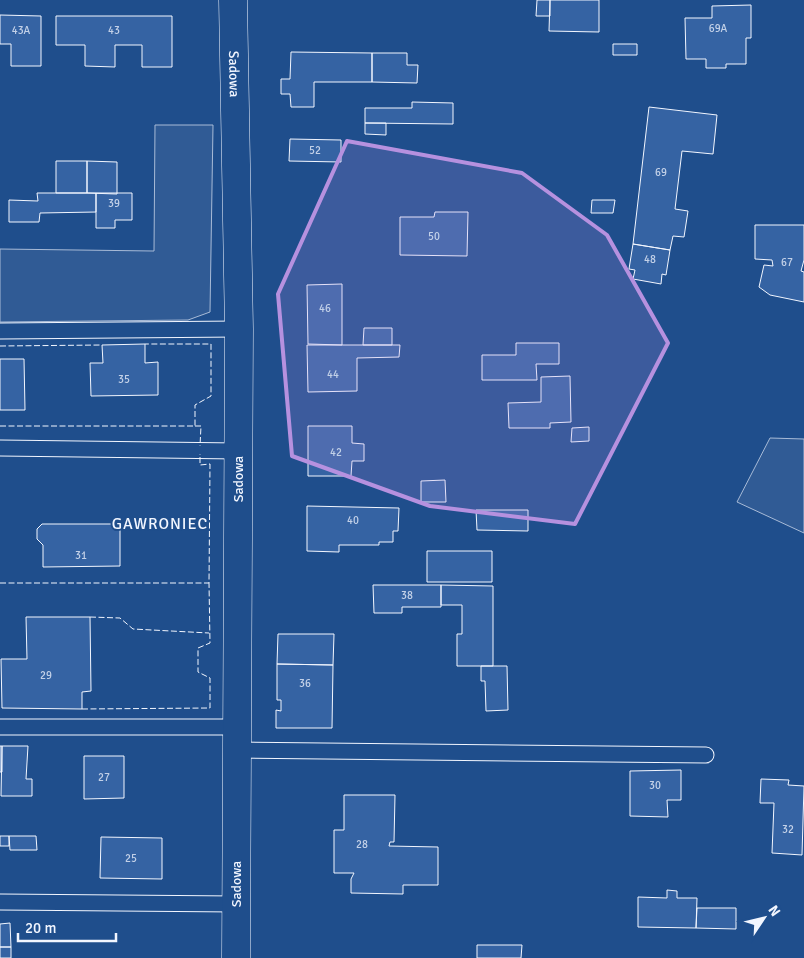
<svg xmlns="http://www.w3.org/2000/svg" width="804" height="958" font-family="Signika,sans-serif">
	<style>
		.green { fill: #305b95; stroke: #a8bbd7 }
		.building { fill: #3563a3; stroke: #f2f6ff }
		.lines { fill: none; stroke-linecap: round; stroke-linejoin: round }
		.lane-casing { stroke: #f2f6ff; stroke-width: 17 }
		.street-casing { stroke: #f2f6ff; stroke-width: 29 }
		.lane { stroke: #1f4e8c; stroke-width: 15 }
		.street { stroke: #1f4e8c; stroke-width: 28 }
		.fence { stroke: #f2f6ff; stroke-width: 1; stroke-dasharray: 6 2.5; stroke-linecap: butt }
		.marked { fill: #b691df; fill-opacity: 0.2; stroke: #b691df; stroke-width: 4; stroke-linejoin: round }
		.labels { text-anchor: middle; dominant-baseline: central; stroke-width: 4; stroke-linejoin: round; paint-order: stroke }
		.number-label { font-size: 11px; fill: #c3d1e8 }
		.street-label { font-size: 14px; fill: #f2f6ff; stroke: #1f4e8c }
		.quarter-label { font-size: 16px; letter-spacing: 1px; fill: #f2f6ff; stroke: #1f4e8c }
	</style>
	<rect width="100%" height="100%" fill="#1f4e8c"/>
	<!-- green -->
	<path class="green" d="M155 125H213L210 312 188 320 0 322V249L154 251Z
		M770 438 804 439V533L737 502Z"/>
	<!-- building -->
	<path class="building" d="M537 0H550V16H536Z
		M550 0H599V32L549 31Z
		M751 5V38H746V64H726V68H706V59H686L685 18H712V6Z
		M0 15 41 16V66H11V44H0Z
		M56 16H172V67H142V45H115V67L85 66V45H56Z
		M613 44H637V55H613Z
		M291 52 372 53V82H314V107H291L290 94H281V79H290Z
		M372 53H407V65H418L417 83 372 82Z
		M412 102 453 103V124L365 123V108H412Z
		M649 107 717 115 713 154 682 151 675 209 688 211 684 237 673 236 670 250 633 244Z
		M365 123H386V135L365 134Z
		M290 139 341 140V162L289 161Z
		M56 161H87V193H56Z
		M87 161 117 162V194L87 193Z
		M37 193H96V212L40 213 39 222H9V200L38 201Z
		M96 193H132V220H115V228H96Z
		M592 200H615L613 213H591Z
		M435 212H468L467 256 400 255V217H434Z
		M755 225H804V260L801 271 804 272V302L770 295 759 287 764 265 773 266 772 260 755 259Z
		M633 244 670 250 666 275 662 274 661 284 633 279 635 270 629 269Z
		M342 284V345L308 344 307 285Z
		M364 328H392V345H363Z
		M516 343H559V364H536L537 380H482V355H516Z
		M145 344V363L158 362V395L91 396 90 363H103L102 345Z
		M307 345H400L399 357 357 358V391L308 392Z
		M0 359H24L25 410H0Z
		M570 376 571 422 550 423V428H509L508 403 541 402V377Z
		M308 426H352V443L364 444V461H352L351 476H308Z
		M589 427V441L571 442 572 428Z
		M445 480 446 502H421V481Z
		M307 506 399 508 398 531H393V542H379V545H339V552L307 551Z
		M476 510H528V531L477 530Z
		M42 524H120V566L43 567V545L37 539V529Z
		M427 551H492V582H427Z
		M373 585H441V607H402V613H374Z
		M441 585 493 586V666H457V634H462V605H441Z
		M26 617H90L91 691 82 692V709L2 708 1 659H27Z
		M278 634H334L333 665 277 664Z
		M277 664 333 665 332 728H276V710L281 711V700H277Z
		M481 666H507L508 710 486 711 485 681H481Z
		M0 746H2V772H0Z
		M2 746H28L26 779H32V796H1Z
		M84 756H124V798L84 799Z
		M681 770V800H667L668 817 630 816V771Z
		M761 779 789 780 788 785 804 786 802 855 772 853 774 803H760Z
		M344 795H395L394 842H390L389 846 438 847V885H403V894L351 893V879L354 873H334V830H344Z
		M0 836H9V846H0Z
		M9 836H36L37 850H10Z
		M101 837 162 838V879L100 878Z
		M667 890 677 891V898H697L696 928 638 927V897L667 898Z
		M697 908H736V929L696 928Z
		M10 923 11 947H0V924Z
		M477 945H522L521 958H477Z
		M0 947H11V958H0Z"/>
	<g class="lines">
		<!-- lane casing -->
		<g class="lane-casing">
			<path id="lane" d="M0 331 239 329
				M0 448 238 451
				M0 727H237
				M237 750 706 755
				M0 902 236 904"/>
		</g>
		<!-- street casing -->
		<g class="street-casing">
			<g id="street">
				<path id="s1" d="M233 0 239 329 236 958"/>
			</g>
		</g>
		<!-- lane -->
		<use href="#lane" class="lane"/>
		<!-- street -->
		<use href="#street" class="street"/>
		<!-- fence -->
		<path class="fence" d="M0 346 102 345
			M0 426H195V405L211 396V344H145
			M195 426H201L200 446
			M0 583H209L210 464 200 465V454
			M90 617 120 618 133 629 209 633
			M82 709 210 708V678L198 672V648L210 643 209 583"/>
	</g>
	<!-- marked area -->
	<path class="marked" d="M347 141 522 173 607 235 668 343 575 524 430 506 292 456 278 294Z"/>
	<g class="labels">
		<!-- number labels -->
		<g class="number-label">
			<text x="718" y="28">69A</text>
			<text x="21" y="30">43A</text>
			<text x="114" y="30">43</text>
			<text x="315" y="150">52</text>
			<text x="661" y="172">69</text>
			<text x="114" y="203">39</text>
			<text x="434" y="236">50</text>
			<text x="650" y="259">48</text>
			<text x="787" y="262">67</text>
			<text x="325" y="308">46</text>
			<text x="333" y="374">44</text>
			<text x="124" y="379">35</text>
			<text x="336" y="452">42</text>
			<text x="353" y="520">40</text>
			<text x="81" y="555">31</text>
			<text x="407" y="595">38</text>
			<text x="46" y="675">29</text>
			<text x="305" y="683">36</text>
			<text x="104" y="777">27</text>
			<text x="655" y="785">30</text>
			<text x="788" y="829">32</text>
			<text x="362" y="844">28</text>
			<text x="131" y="858">25</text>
		</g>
		<!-- street labels -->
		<g class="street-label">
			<text stroke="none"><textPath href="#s1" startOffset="74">Sadowa</textPath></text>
			<text transform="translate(238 479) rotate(-90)">Sadowa</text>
			<text transform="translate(236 884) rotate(-90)">Sadowa</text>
		</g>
		<!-- quarter labels -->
		<g class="quarter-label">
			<text x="160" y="524">GAWRONIEC</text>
		</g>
	</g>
	<!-- north arrow -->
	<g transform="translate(764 918) rotate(55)" stroke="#1f4e8c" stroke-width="4" paint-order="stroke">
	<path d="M0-4L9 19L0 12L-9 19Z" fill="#f2f6ff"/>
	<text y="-8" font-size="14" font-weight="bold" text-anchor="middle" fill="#f2f6ff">N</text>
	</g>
	<!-- scale -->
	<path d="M18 933v8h98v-8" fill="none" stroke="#f2f6ff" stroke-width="2.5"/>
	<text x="25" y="933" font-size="15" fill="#f2f6ff" stroke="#1f4e8c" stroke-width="4" paint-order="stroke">20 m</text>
</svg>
